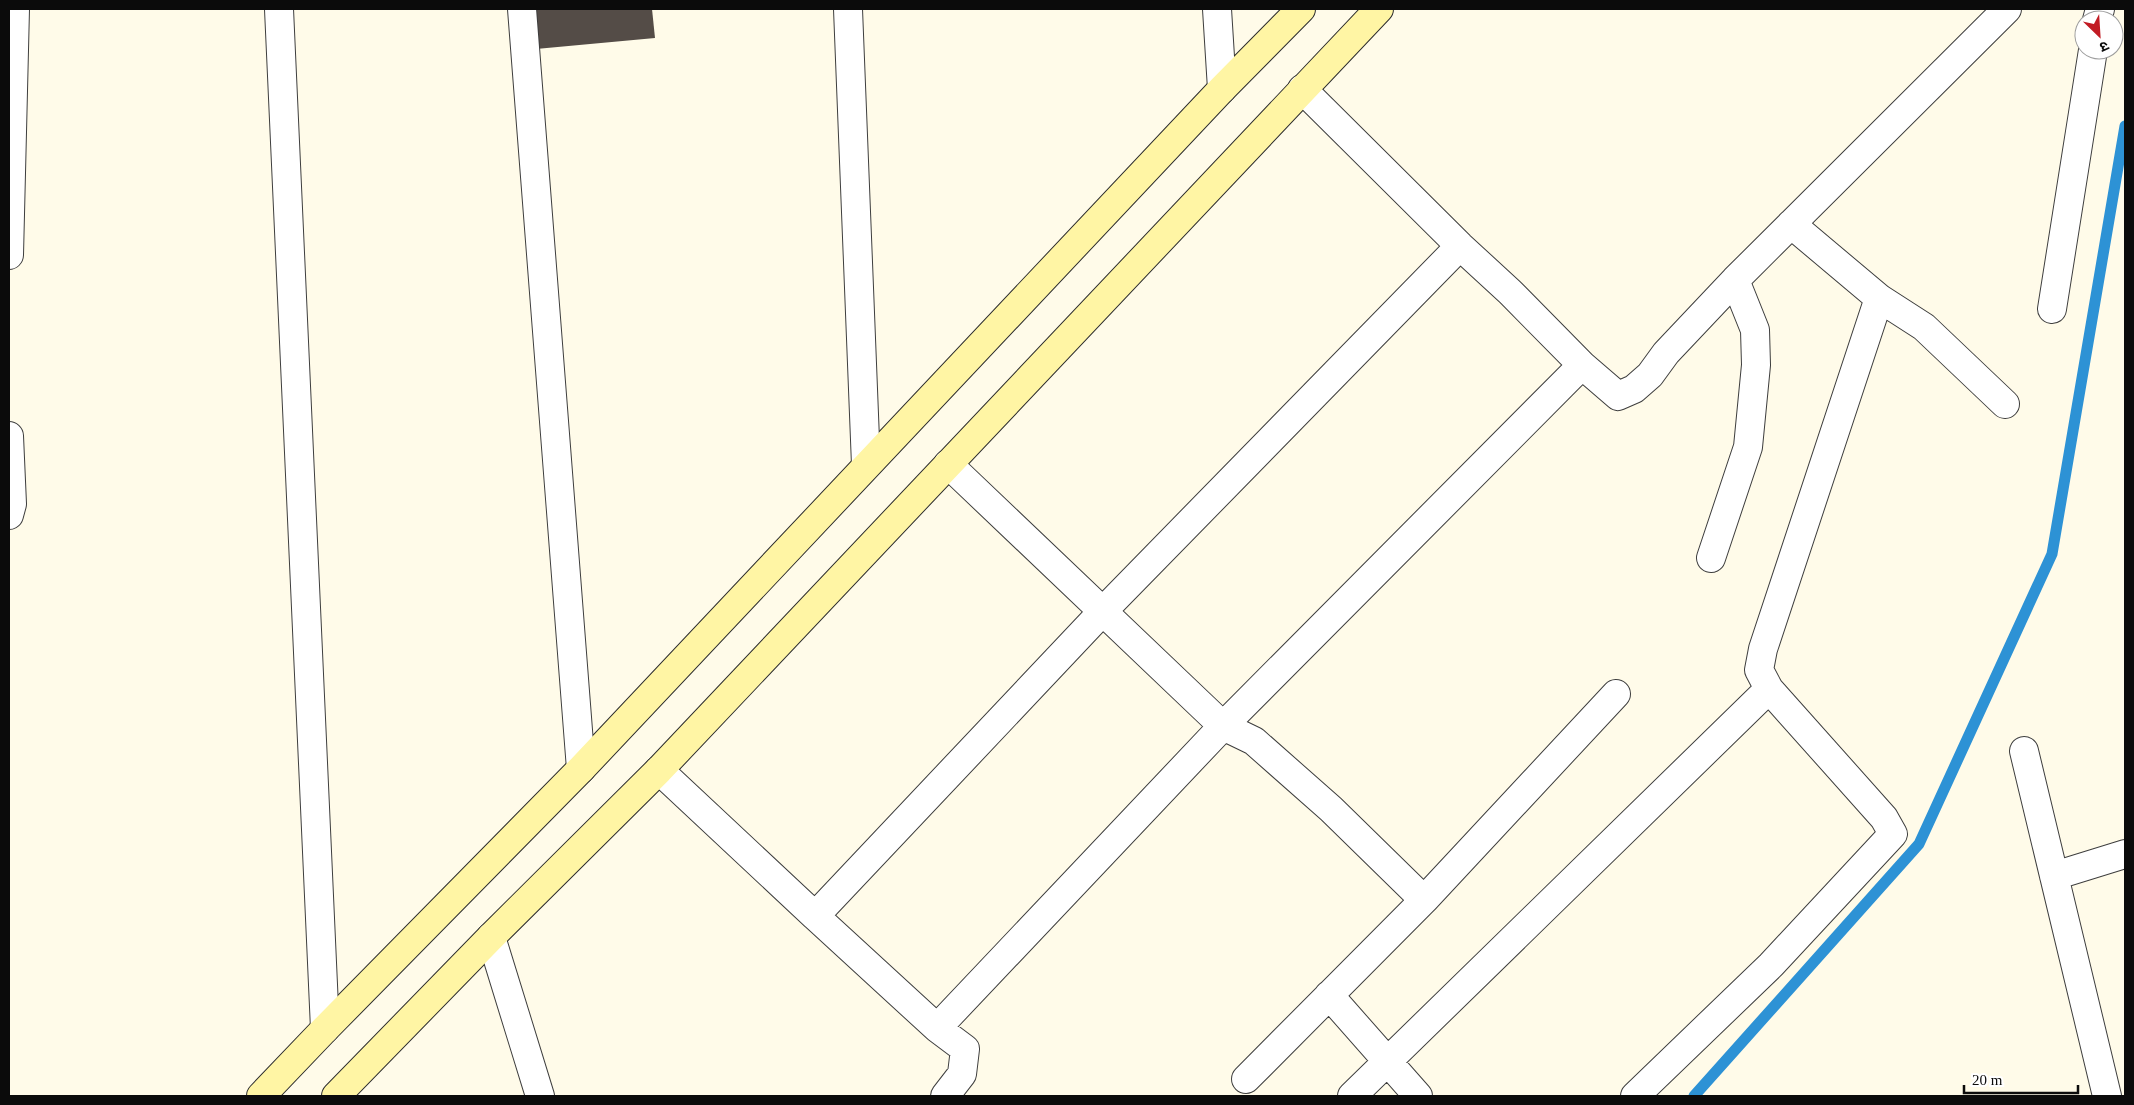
<svg xmlns="http://www.w3.org/2000/svg" width="2134" height="1105" font-family="'Times New Roman','Noto Sans Devanagari',serif">
	<style>
		.lines { fill: none; stroke-linecap: round; stroke-linejoin: round }
		.stream { stroke: #2d92d5; stroke-width: 11 }
		.building { fill: #544c47 }
		.minor-casing { stroke: #3e3e3e; stroke-width: 30 }
		.tertiary-casing { stroke: #3e3e3e; stroke-width: 30 }
		.secondary-casing { stroke: #2d2d2d; stroke-width: 30 }
		.minor { stroke: #fff; stroke-width: 28 }
		.tertiary { stroke: #fff; stroke-width: 28 }
		.secondary { stroke: #fff5a4; stroke-width: 28 }
	</style>
	<rect width="100%" height="100%" fill="#fffbe9"/>
	<g class="lines">
		<!-- stream -->
		<path class="stream" d="M1694 1096 1919 844 2052 554 2125 126"/>
	</g>
	<!-- building -->
	<path class="building" d="M532 9H652L655 38 536 49Z"/>
	<g class="lines">
		<!-- minor casing -->
		<g class="minor-casing">
			<path id="minor" d="M279 9 325 1029
				M522 9 581 769
				M848 9 866 465
				M2097 20 2100 9
				M1791 224 1879 298 1924 327 2005 404
				M2052 309 2093 50
				M1582 365 1618 396 1634 389 1650 375 1666 353 1735 280 2007 9
				M948 464 1223 726 1582 365 1510 292 1460 246 1302 89
				M1711 558 1748 447 1756 365 1755 330 1735 280
				M2024 751 2107 1096
				M659 770 815 916 1103 611 1460 246
				M2054 876 2125 854
				M1424 900 1616 694
				M815 916 937 1028 1223 726 1254 741 1331 809 1424 900 1246 1079
				M491 937 540 1096
				M1329 995 1418 1096
				M937 1028 965 1049 962 1074 945 1096
				M1352 1096 1769 689
				M1635 1096 1771 965 1893 834 1884 818 1769 689 1759 670 1763 649 1879 298"/>
		</g>
		<!-- tertiary casing -->
		<g class="tertiary-casing">
			<path id="tertiary" d="M1217 9 1222 89
				M9 255 15 9
				M9 436 12 504 9 515"/>
		</g>
		<!-- secondary casing -->
		<g class="secondary-casing">
			<path id="secondary" d="M261 1096 325 1029 581 769 1222 89 1301 9
				M336 1096 491 937 659 770 1379 9"/>
		</g>
		<!-- minor -->
		<use href="#minor" class="minor"/>
		<!-- tertiary -->
		<use href="#tertiary" class="tertiary"/>
		<!-- secondary -->
		<use href="#secondary" class="secondary"/>
	</g>
	<!-- border -->
	<rect width="2134" height="1105" fill="none" stroke="#0b0b0b" stroke-width="20"/>
	<!-- north arrow -->
	<g transform="translate(2099 35) rotate(155)"><circle r="24" fill="#ffffff" stroke="#9d9d9d"/>
	<path d="M0-4L9 19L0 12L-9 19Z" fill="#c21c24"/>
	<text y="-8" font-size="14" font-weight="bold" text-anchor="middle" fill="#0b0b0b">उ</text>
	</g>
	<!-- scale -->
	<path d="M1964 1085v8h114v-8" fill="none" stroke="#0b0b0b" stroke-width="2.5"/>
	<text x="1972" y="1085" font-size="15" fill="#0b0b0b" stroke="#ffffff" stroke-width="4" paint-order="stroke">20 m</text>
</svg>
